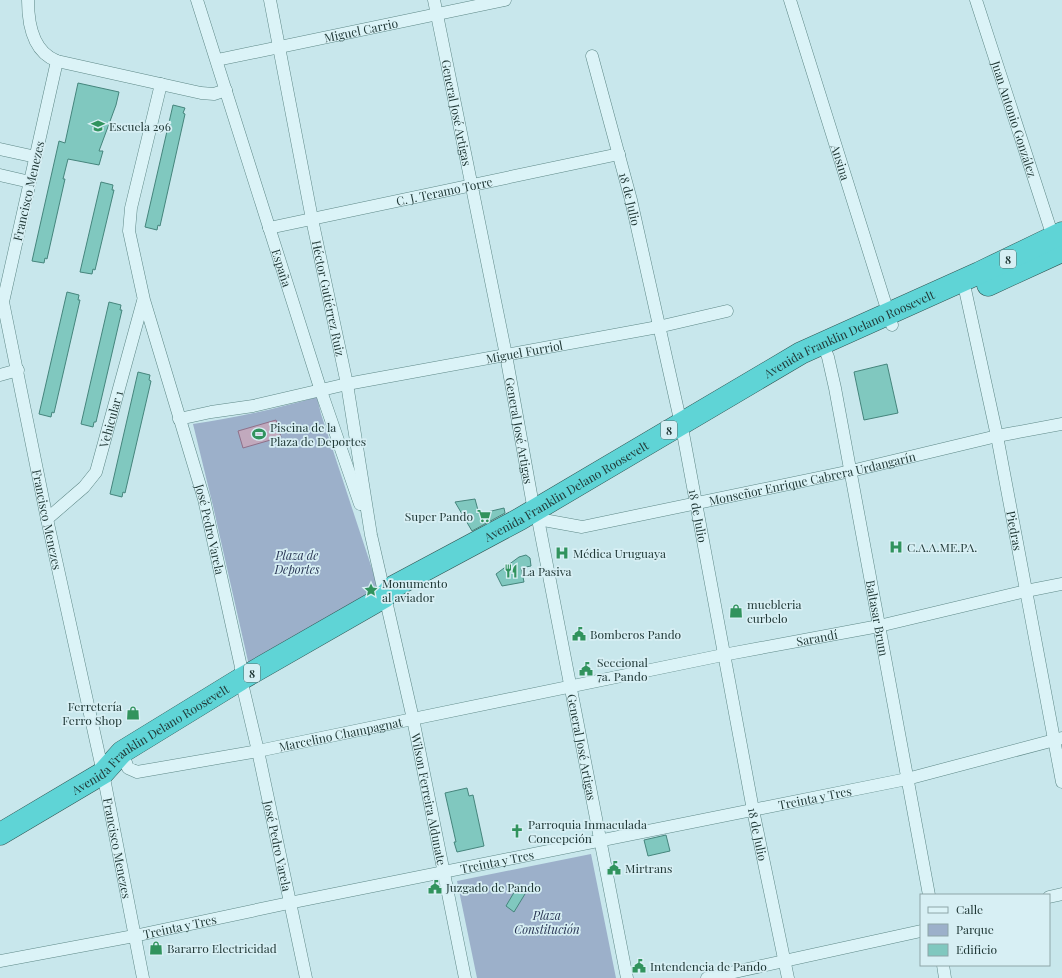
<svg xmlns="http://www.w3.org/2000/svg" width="1062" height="978" font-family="'Playfair Display',serif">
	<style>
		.green { fill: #9cb0ca }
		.water { fill: #c1a9bd; stroke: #8f7089 }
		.building { fill: #80c8bf; stroke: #45857c }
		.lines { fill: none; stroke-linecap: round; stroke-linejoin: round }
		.street-casing { stroke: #5e8887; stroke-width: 13 }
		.highway-casing { stroke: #325653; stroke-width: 23 }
		.street { stroke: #dbf3f7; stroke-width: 12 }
		.highway { stroke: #5fd4d6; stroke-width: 22 }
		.labels { text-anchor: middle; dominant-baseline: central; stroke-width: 3.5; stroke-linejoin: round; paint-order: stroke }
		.shield { fill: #d7eff4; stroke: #587070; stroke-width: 1 }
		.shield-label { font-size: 11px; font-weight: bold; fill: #213937 }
		.street-label { font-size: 12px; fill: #213937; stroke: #d7eff4 }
		.poi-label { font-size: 12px; fill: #213937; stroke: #d7eff4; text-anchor: start }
		.park-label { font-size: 12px; font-style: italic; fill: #293554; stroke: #d7eff4 }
	</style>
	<rect width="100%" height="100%" fill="#c8e7ec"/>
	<!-- green -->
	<path class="green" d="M317 397 321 414 381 596 250 670 213 506 193 424C235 418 276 409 317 397Z
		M591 854 616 978H477L457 881Z"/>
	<!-- water -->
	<path class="water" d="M276 420 281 437 243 448 238 431Z"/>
	<!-- building -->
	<path class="building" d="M78 83 119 92 116 105 99 151H103L99 165 68 159 63 179H65L47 259 45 258 44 263 32 261 59 141 65 143Z
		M173 105 185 108 183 113 185 114 160 226 158 225 157 230 145 227Z
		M101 182 113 185 112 190H114L95 270 93 269 92 274 80 272Z
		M67 292 79 295 78 300H80L54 413 52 412 51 417 39 414Z
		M109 302 121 305 120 310H122L96 422H94L93 427 81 424Z
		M887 364 898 413 864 420 854 372Z
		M138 372 150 375 149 380 151 381 125 493 123 492 122 497 110 494Z
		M475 499 479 514 504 508 505 513 472 531 455 502Z
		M526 555 530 558 531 566 521 568 524 582 502 586 496 574 519 557Z
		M467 788 469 796 473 795 484 846 457 852 454 842H456L445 793Z
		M666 835 670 851 648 856 644 840Z
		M519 884 528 889 514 912 506 906Z"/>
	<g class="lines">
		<!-- street casing -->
		<g class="street-casing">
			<g id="street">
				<path d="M28 0C28 24 33 52 57 61L201 93 214 94 226 90"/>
				<path id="s1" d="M197 0 321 391 360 504"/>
				<path id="s2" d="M270 0 312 219 347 384 371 535 413 719 465 978"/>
				<path id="s3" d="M434 0 506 355 534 511 538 519 627 978"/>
				<path id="s4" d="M790 0 892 325"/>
				<path id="s5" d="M976 0 1053 237"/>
				<path id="s6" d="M592 56 631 200 683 433 753 810 788 978"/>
				<path id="s7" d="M217 60 505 0"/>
				<path id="s8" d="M57 61 3 302 47 519 103 773 143 978"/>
				<path id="s9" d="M161 84 131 208 129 231 144 300 204 499 241 667V679L258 751 306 978"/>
				<path d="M0 149 36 157"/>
				<path d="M0 175 30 182"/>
				<path id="s10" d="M269 228 619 154"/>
				<path id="s11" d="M963 280 997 436 1062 782"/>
				<path id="s12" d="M822 343 828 357 835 388 929 895"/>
				<path d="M0 375 18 370"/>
				<path id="s13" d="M179 419 211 412 253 406 347 384 658 327 727 311"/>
				<path id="s14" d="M47 519 84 487 96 472 143 301"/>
				<path id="s15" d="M538 519 582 527 851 471 997 436 1062 424"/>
				<path id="s16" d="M122 752 128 768 137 772 258 751 723 655 879 626 1026 591 1062 584"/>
				<path d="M1049 897 1062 894"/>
				<path id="s17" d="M0 961 134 936 289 903 907 779 1062 738"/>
				<path d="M943 965 945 978"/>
				<path d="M707 978 921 931"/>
			</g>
		</g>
		<!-- highway casing -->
		<g class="highway-casing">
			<g id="highway">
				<path d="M988 285 1062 251"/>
				<path id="s18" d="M0 834 103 773 122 752 241 679 384 597 393 587 520 519 801 353 979 273 1062 233"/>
			</g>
		</g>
		<!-- street -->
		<use href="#street" class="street"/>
		<!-- highway -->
		<use href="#highway" class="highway"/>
	</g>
	<!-- icons -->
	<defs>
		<g id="school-bare" transform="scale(1.08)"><path d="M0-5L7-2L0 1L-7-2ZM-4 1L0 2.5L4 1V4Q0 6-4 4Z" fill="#31935d" stroke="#d7eff4" stroke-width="2.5" paint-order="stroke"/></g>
		<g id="stadium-bare" transform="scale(1.08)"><path d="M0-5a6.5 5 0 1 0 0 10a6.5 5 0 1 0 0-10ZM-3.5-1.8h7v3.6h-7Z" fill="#31935d" stroke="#d7eff4" stroke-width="2.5" paint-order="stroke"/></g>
		<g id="supermarket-bare" transform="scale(1.08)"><path d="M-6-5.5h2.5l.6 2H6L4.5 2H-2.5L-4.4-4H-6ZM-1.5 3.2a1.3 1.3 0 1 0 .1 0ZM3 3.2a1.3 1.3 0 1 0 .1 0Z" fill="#31935d" stroke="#d7eff4" stroke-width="2.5" paint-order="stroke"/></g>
		<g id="hospital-bare" transform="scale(1.08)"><path d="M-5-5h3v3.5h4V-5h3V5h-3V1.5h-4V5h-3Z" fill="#31935d" stroke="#d7eff4" stroke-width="2.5" paint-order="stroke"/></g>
		<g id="restaurant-bare" transform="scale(1.08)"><path d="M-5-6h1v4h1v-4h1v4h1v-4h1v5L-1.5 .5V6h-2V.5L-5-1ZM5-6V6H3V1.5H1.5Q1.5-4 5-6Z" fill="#31935d" stroke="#d7eff4" stroke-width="2.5" paint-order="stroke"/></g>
		<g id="sight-bare" transform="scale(1.08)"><path d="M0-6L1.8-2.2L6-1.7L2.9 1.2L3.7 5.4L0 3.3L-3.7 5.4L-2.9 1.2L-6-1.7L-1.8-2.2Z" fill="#31935d" stroke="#d7eff4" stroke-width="2.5" paint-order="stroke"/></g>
		<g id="shop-bare" transform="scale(1.08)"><path d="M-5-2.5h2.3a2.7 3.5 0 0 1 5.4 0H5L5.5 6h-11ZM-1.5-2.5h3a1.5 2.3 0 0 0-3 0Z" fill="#31935d" stroke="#d7eff4" stroke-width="2.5" paint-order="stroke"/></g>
		<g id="civic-bare" transform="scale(1.08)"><path d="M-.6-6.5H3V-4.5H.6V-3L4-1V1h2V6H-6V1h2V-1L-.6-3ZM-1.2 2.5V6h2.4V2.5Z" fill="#31935d" stroke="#d7eff4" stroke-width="2.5" paint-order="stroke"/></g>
		<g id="church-bare" transform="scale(1.08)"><path d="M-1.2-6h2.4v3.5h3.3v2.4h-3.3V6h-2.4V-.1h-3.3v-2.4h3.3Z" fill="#31935d" stroke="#d7eff4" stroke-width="2.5" paint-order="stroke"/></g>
	</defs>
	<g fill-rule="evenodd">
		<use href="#school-bare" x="98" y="126"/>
		<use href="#stadium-bare" x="259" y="434"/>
		<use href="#supermarket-bare" x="484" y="516"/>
		<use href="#hospital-bare" x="896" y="547"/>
		<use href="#hospital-bare" x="562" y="553"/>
		<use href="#restaurant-bare" x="511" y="571"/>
		<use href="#sight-bare" x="371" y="590"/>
		<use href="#shop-bare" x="736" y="611"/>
		<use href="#civic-bare" x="579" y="634"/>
		<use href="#civic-bare" x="586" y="669"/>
		<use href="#shop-bare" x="133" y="713"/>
		<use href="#church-bare" x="517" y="831"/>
		<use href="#civic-bare" x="614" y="868"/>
		<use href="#civic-bare" x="435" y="887"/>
		<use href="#shop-bare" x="156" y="948"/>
		<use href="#civic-bare" x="639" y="966"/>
	</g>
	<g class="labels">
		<!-- shield labels -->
		<g class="shield">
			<rect x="1000" y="250" width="16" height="18" rx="3"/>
			<rect x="661" y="421" width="16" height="18" rx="3"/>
			<rect x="244" y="664" width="16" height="18" rx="3"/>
		</g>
		<g class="shield-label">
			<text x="1008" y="259">8</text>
			<text x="669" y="430">8</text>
			<text x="252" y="673">8</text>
		</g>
		<!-- street labels -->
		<g class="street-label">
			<text stroke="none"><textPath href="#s7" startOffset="147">Miguel Carrio</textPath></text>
			<text stroke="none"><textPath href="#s3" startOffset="115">General José Artigas</textPath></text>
			<text stroke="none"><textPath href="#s5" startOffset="125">Juan Antonio González</textPath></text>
			<text stroke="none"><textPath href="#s4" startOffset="170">Ansina</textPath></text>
			<text stroke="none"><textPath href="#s10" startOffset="179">C. J. Teramo Torre</textPath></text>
			<text transform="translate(28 191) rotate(-77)">Francisco Menezes</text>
			<text stroke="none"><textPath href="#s6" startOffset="148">18 de Julio</textPath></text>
			<text stroke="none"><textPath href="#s1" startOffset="281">España</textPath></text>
			<text stroke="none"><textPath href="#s2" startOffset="304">Héctor Gutiérrez Ruiz</textPath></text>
			<text stroke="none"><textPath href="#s18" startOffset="988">Avenida Franklin Delano Roosevelt</textPath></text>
			<text stroke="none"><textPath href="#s13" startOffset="352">Miguel Furriol</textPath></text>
			<text stroke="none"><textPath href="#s14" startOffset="123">Vehicular 1</textPath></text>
			<text stroke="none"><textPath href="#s3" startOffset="439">General José Artigas</textPath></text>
			<text stroke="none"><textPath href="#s15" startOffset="280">Monseñor Enrique Cabrera Urdangarín</textPath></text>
			<text stroke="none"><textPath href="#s18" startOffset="664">Avenida Franklin Delano Roosevelt</textPath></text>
			<text stroke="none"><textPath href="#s6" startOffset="472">18 de Julio</textPath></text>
			<text stroke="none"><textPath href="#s8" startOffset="469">Francisco Menezes</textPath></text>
			<text stroke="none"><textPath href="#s9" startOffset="460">José Pedro Varela</textPath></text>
			<text stroke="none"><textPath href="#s11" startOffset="256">Piedras</textPath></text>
			<text stroke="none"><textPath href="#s12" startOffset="281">Baltasar Brum</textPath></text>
			<text stroke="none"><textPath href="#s16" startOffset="720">Sarandí</textPath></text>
			<text stroke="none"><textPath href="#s16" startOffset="234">Marcelino Champagnat</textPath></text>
			<text stroke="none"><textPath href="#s18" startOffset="178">Avenida Franklin Delano Roosevelt</textPath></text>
			<text stroke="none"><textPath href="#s3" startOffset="762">General José Artigas</textPath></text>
			<text stroke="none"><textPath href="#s17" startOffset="831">Treinta y Tres</textPath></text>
			<text stroke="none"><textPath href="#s2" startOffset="815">Wilson Ferreira Aldunate</textPath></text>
			<text stroke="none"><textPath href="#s6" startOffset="796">18 de Julio</textPath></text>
			<text stroke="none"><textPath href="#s9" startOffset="784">José Pedro Varela</textPath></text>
			<text stroke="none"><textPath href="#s8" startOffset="805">Francisco Menezes</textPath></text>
			<text stroke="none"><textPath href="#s17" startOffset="507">Treinta y Tres</textPath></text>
			<text stroke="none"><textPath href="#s17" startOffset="183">Treinta y Tres</textPath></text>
		</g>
		<!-- poi labels -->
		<g class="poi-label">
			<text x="109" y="126">Escuela 296</text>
			<text x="270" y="427">Piscina de la<tspan x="270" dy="14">Plaza de Deportes</tspan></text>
			<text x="473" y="516" text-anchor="end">Super Pando</text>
			<text x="907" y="547">C.A.A.ME.PA.</text>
			<text x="573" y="553">Médica Uruguaya</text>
			<text x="522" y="571">La Pasiva</text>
			<text x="382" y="583">Monumento<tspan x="382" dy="14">al aviador</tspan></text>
			<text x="747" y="604">muebleria<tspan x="747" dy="14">curbelo</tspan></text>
			<text x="590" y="634">Bomberos Pando</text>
			<text x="597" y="662">Seccional<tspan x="597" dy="14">7a. Pando</tspan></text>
			<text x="122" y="706" text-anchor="end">Ferretería<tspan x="122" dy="14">Ferro Shop</tspan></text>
			<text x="528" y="824">Parroquia Inmaculada<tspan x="528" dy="14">Concepción</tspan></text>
			<text x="625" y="868">Mirtrans</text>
			<text x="446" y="887">Juzgado de Pando</text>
			<text x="167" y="948">Bararro Electricidad</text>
			<text x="650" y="966">Intendencia de Pando</text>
		</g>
		<!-- park labels -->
		<g class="park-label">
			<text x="297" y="555">Plaza de<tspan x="297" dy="14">Deportes</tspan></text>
			<text x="547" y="915">Plaza<tspan x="547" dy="14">Constitución</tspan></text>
		</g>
	</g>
	<!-- legend -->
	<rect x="920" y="894" width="130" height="72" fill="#d7eff4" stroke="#8ea6a8"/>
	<rect x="928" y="907" width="20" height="6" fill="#dbf3f7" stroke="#8ea6a8"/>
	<text x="956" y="914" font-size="12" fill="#213937">Calle</text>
	<rect x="928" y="924" width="20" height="12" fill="#9cb0ca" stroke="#8ea6a8"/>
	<text x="956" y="934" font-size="12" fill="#213937">Parque</text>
	<rect x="928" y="944" width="20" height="12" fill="#80c8bf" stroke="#8ea6a8"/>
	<text x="956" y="954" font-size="12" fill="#213937">Edificio</text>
</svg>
